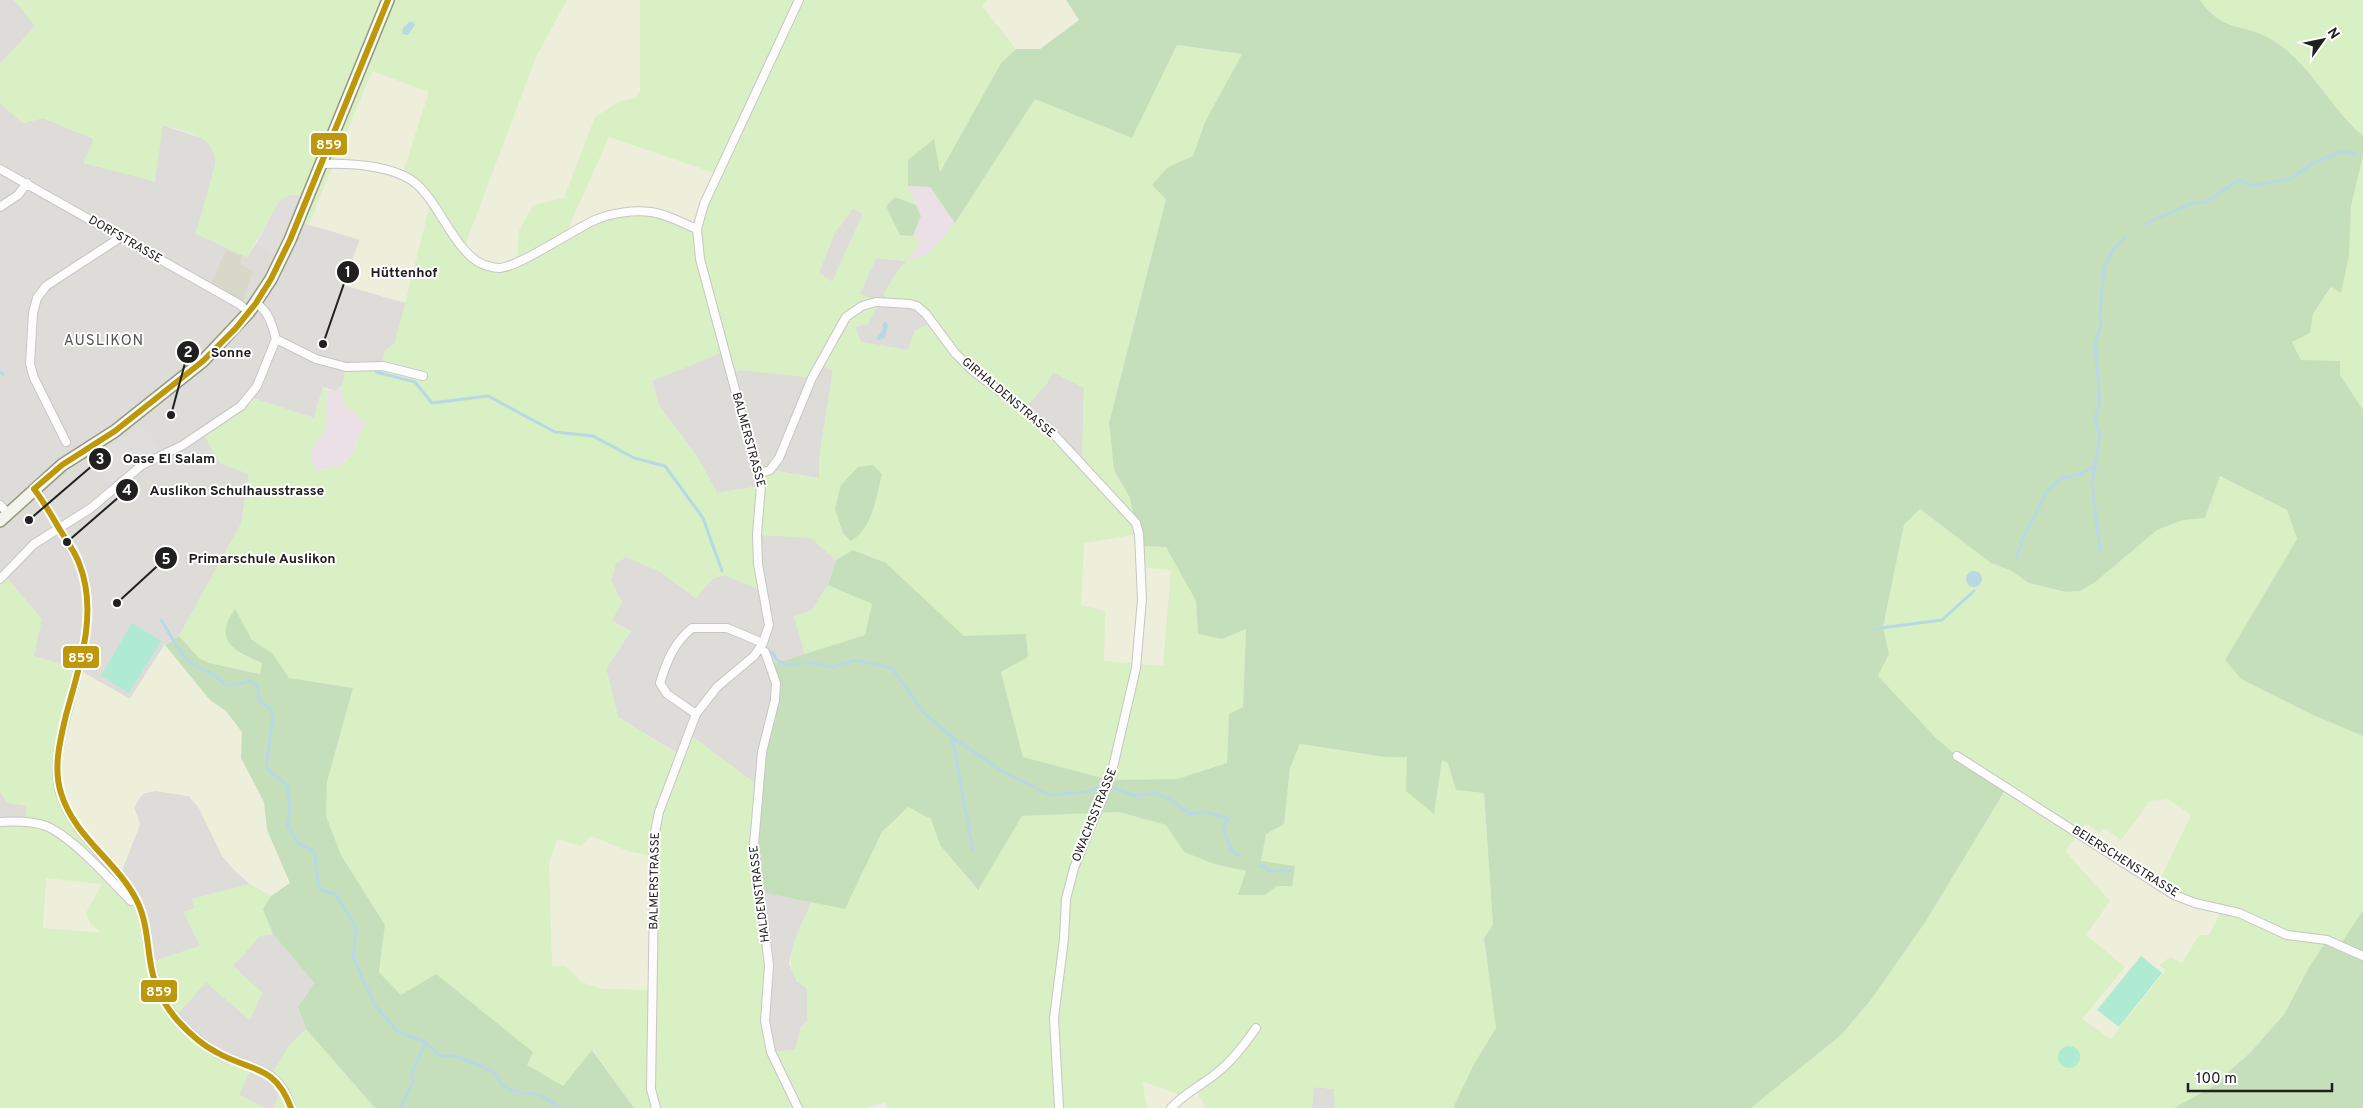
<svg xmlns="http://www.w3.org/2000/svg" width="2363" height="1108" font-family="Overpass,sans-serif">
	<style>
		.residential { fill: #dddcd9 }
		.industrial { fill: #ece0e7 }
		.construction { fill: #d8d8c9 }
		.farmland { fill: #edefda }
		.grass { fill: #d9efc4; fill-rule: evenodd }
		.forest { fill: #c6dfbb }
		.pitch { fill: #afead3 }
		.parking { fill: #dfdedc }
		.water { fill: #b8d9e4 }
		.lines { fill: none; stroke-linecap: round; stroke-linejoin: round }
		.stream { stroke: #b8d9e4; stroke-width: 3 }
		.minor-casing { stroke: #c7c6c4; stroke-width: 10 }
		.secondary-casing { stroke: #96997f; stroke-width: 14 }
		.minor { stroke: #fcfcfc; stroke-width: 8 }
		.secondary { stroke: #f3f4eb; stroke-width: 11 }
		.bus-1-casing { stroke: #fff; stroke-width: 10 }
		.bus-1 { stroke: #bc980a; stroke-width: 6 }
		.labels { text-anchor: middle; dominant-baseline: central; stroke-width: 4; stroke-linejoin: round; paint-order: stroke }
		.street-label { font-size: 12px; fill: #202020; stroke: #fff }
		.quarter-label { font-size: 15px; letter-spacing: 1px; fill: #535353; stroke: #fff }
		.leader { fill: none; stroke: #202020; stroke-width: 2 }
		.callout-dot { fill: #202020; stroke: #fff; stroke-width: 2 }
		.mark-label { font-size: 15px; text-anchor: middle; font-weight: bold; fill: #fff }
		.callout-label { font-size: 14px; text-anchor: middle; font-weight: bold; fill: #202020; stroke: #fff; stroke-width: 4; stroke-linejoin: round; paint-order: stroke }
		.line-badge { stroke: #fff; stroke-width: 2 }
		.badge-label { font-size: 14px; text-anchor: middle; font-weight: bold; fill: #fff }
	</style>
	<rect width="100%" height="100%" fill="#eeede8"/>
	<!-- residential -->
	<path class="residential" d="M0 0H14L36 26 0 64Z
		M0 103 23 123 43 118 94 139 84 163 154 181 162 125 204 139 212 145 216 155 215 165 196 234 247 257 256 244 298 222 360 239 343 285 406 303 395 343 384 352 383 366 346 367 342 385 335 391 323 387 314 418 249 397 220 463 249 474 241 524 179 636 164 645 130 699 77 669 34 656 0 579Z
		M853 208 863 214 832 282 819 273 834 234Z
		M876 258 907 261 897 272 917 306 933 322 915 331 908 350 861 342 855 326 868 324 876 301 860 294Z
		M725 351 731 373 740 370 819 365 833 369 819 460V478L770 470 761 486 717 493 698 458 659 405 652 380Z
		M1053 372 1084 388 1082 467 1024 409 1047 383Z
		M757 534 811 538 836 560 828 585 811 611 794 616 805 654 770 665 776 683 759 786 688 734 680 755 618 717 606 669 631 631 611 621 622 602 611 581 616 563 626 557 659 571 696 598 712 579 724 575Z
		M0 791 8 803 26 805V822H0Z
		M156 791 189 796 199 808 235 871 250 884 192 899 195 908 184 912 200 946 151 962 119 878 140 824 134 808 139 798 145 793Z
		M760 892 811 902 791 954 789 964 797 981 807 989V1021L801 1027 795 1050 771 1052Z
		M273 934 314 983 298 1007 306 1029 289 1046 283 1086 273 1108H266L239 1095 216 1052 175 1017 206 982 250 1020 262 993 233 966 260 936Z
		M1314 1087 1334 1089V1108H1312Z"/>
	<!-- industrial -->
	<path class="industrial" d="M908 186 930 187 955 223 928 254 907 261 919 242 913 236 921 216Z
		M342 385 343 404 365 422 352 454 338 467 314 471 310 452 325 428 327 390 335 391Z"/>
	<!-- construction -->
	<path class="construction" d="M226 250 242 256 240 264 253 271 242 303 210 286Z"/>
	<!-- farmland -->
	<path class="farmland" d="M567 0H640V91L635 98 618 102 595 117 564 198 517 262 500 268 485 265 464 248 536 57Z
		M988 0H1066L1080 19 1040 49H1016L982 6Z
		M372 71 430 92 431 201 406 303 343 285 360 240 309 224Z
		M608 137 718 174 697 229 565 236Z
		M1139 534 1171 570 1163 666 1104 661 1105 611 1081 605 1084 543Z
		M165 645 210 700 226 711 242 732 241 758 264 802 267 830 290 883 271 896 235 871 222 856 199 808 189 796 156 791 144 793 139 799 134 808 140 824 119 878 69 815 57 773 77 669 130 699Z
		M2167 799 2192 815 2160 880 2222 909 2209 935H2199L2182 964 2159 965 2167 970 2111 1039 2082 1019 2125 967 2085 935 2065 851 2086 823 2100 833 2104 828 2121 839 2150 801Z
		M591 836 628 851 655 856 653 990 602 989 581 982 566 966 552 967 549 863 557 839 581 846Z
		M46 878 102 884V933L43 928Z
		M1141 1081 1182 1096 1194 1087 1206 1108H1147Z"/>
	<!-- grass -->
	<path class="grass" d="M14 0H567L536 57 464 248 471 257 500 268 517 262 519 231 533 205 564 198 595 117 618 102 635 98 640 91V0H988L982 6 1016 49 1001 63 939 173 908 186 916 205 895 197 900 234 913 236 920 241 908 261 928 254 955 223 1035 99 1132 138 1177 45 1242 54 1205 122 1193 156 1169 167 1166 199 1109 423 1114 470 1130 498 1139 534 1084 543 1081 605 1105 611 1104 661 1163 666 1171 570 1142 567 1140 546 1166 547 1196 601 1198 634 1222 639 1246 629 1243 707 1229 715 1227 763 1177 779 1110 780 1023 757 1001 672 1028 657 1026 635 964 636 886 563 853 550 836 560 811 538 757 535 764 592 724 575 712 579 696 598 659 571 626 557 616 563 611 581 622 602 612 621 631 631 606 669 618 717 679 755 688 733 759 786 754 845 769 965 765 1021 771 1052 795 1050 801 1027 807 1021V989C774 966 800 932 811 902L845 909 882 832 908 807 931 819 940 845 977 890 1022 816 1119 812 1166 825 1184 852 1214 864 1246 871 1239 895H1265L1277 886H1292L1261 862 1266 834 1284 823 1290 768 1300 744 1385 757H1407L1434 814 1442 760 1448 762 1456 790 1484 793 1493 925 1484 939 1496 1028 1474 1064 1453 1108H1334V1089L1314 1087 1312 1108H1206L1194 1087 1182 1096 1142 1081 1147 1108H888L885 1102 866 1108H634L593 1050 563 1086 401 995 379 972 385 925 341 855 326 816 327 782 353 688 289 678 272 653 252 640 245 629 238 653 262 663 260 674 209 663 199 658 179 636 241 524 249 474 220 463 202 432 249 397 314 418 323 387 327 390 325 428 310 452 314 471C352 468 352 454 365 422L343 404 342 385 346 367 383 366 384 352 395 343 431 201 402 176 429 92 372 71 309 224 298 222 279 202 247 257 196 234 215 165C217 135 185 132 163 125L155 181 83 163 94 139 43 118 23 123 0 103V64L35 26ZM609 137 718 174 697 229 651 212 597 219 565 235ZM853 209 863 214 832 282 819 273 834 234ZM876 258 906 261 897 272 883 294 889 302 917 306 932 322 915 331 908 350 861 342 855 327 868 324 877 308 876 301 860 294ZM724 352 731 373 740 370 812 378 819 365 833 370 819 460V478L770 470 758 474 761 486 717 493 698 458 659 405 652 381ZM1053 372 1084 388 1082 466 1024 409 1047 383ZM591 836 628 851 655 856 653 990 602 989 581 982 566 966H552L549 863 557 839 581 846Z
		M2200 0H2363V136C2329 107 2309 60 2269 39 2241 23 2222 32 2200 0Z
		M2363 156V410L2340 375 2301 360 2292 341 2310 333 2313 314 2332 287 2341 292 2349 256 2351 206Z
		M2220 476 2287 510 2297 539 2225 660 2241 679 2313 715 2363 736V910L2341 945 2327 940 2309 967 2285 1013 2251 1052 2210 1088 2174 1108H1751L1841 1035 1870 1001 1926 921 2007 787 1957 756 1936 738 1878 676 1889 654 1883 627 1904 525 1920 509 1991 563 2010 570 2029 583 2066 592 2080 591 2093 583 2157 530 2183 520 2205 518ZM2168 799 2191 815 2160 880 2174 895 2222 909 2209 935H2199L2182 963 2170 957 2159 965 2166 970 2111 1039 2082 1019 2125 967 2086 935 2110 901 2065 851 2086 823 2100 833 2104 828 2121 840 2150 801Z
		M4 574 42 619 34 656 77 669 57 773 69 815 136 899 151 962 200 946 184 912 195 908 191 899 250 884 271 896 264 909 273 934 260 936 233 966 262 993 250 1020 206 982 175 1017 216 1052 252 1067 239 1095 266 1108H0V822H26V806L8 803 0 791V579ZM46 878 102 884 86 913 90 923 101 933 43 928Z
		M828 585 872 604 865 635 805 654 794 616 811 611Z
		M306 1029 375 1108H273L283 1086 271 1075 289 1046Z"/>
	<!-- forest -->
	<path class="forest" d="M1066 0H2200C2222 32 2241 23 2269 38 2309 60 2329 107 2363 136V156L2351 206 2349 256 2341 293 2331 287 2313 314 2310 333 2292 342 2301 360 2340 361V375L2363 410V736L2313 715 2241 679 2225 660 2297 539 2287 510 2220 476 2205 518 2183 520 2157 530 2094 583 2080 591 2066 592 2029 583 2010 570 1991 563 1920 509 1904 525 1883 627 1889 654 1878 676 1936 738 1957 756 2007 787 1926 921 1870 1001 1841 1035 1751 1108H1453L1474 1064 1496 1028 1484 938 1493 925 1484 793 1456 790 1448 763 1442 760 1434 814 1406 791 1407 757H1385L1300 744 1290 768 1284 824 1266 834 1261 861 1295 866 1292 886H1277L1265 895H1238L1246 871 1214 864 1184 852 1166 825 1119 812 1022 816 978 890 940 845 931 819 908 807 882 832 845 909 760 892 754 845 759 786 775 700 770 665 865 635 872 604 828 585 836 560 853 550 886 563 964 636 1026 634 1028 657 1001 672 1023 757 1110 780 1177 779 1227 763 1229 714 1243 707 1246 629 1222 639 1198 634 1196 601 1166 547 1140 546 1130 498 1114 470 1109 423 1166 199 1152 185 1168 167 1193 156 1205 122 1242 54 1177 45 1132 138 1035 99 955 223 930 187 908 186V160L934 139 940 172 1001 63 1016 49H1040L1079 20Z
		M895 197 916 205 921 216 913 236 900 235 886 206Z
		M873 465 882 474C876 497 873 528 851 541L843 533 835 509 841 485 858 467Z
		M235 609 252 640 272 653 289 678 353 688 327 782 326 816 341 855 385 925 379 972 401 995 436 974 533 1052 527 1065 563 1086 592 1050 634 1108H375L306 1029 298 1007 314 983 273 934 263 909 271 896 290 883 267 830 264 802 241 758 242 732 226 711 210 700 165 645 179 636 199 658 209 663 260 674 262 663C248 657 222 648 226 627 227 621 232 614 235 609Z
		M2363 910V1108H2174L2210 1088 2251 1052 2285 1013 2309 967 2327 940 2341 944Z"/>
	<!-- pitch -->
	<path class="pitch" d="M132 623 161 641 129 693 101 676Z
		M2141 956 2162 973 2119 1027 2097 1010Z
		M2058 1057a11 11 0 1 1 22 0a11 11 0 1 1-22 0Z"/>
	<!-- parking -->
	<path class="parking" d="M290 195 308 196 282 258 256 244 279 201Z
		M142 425 158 451 143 460 113 486 90 459Z"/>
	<!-- water -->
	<path class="water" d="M409 22H413L415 25 408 35 402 34 403 28Z
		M886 321 888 325 885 338 879 340 877 338 883 329 882 324Z
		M1966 579a8 8 0 1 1 16 0a8 8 0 1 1-16 0Z"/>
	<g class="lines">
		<!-- stream -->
		<path class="stream" d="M2145 224 2192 203 2206 202 2239 180 2253 186 2292 178 2314 162 2344 151 2354 154
			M0 372 3 374
			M376 372 415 382 432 403 488 396 555 432 593 436 634 458 665 466 703 518 722 571
			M2095 466 2092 485 2100 551
			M2016 559 2023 538 2048 490 2062 478 2079 475 2095 466 2100 436 2095 418 2100 403 2095 344 2101 325 2100 315 2104 267 2114 248 2126 237
			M161 620C170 633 180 656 194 665 207 673 211 670 224 684L234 685 250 681 257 685 260 701C263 705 270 707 272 711 276 716 265 756 267 769L287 785 290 806 287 825 298 843 312 850 315 855 318 884 322 890 336 895 353 922 356 930 353 957 374 1004 397 1031 425 1042 440 1056H457L494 1072 502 1085 513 1091 541 1095 560 1108
			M1873 629 1942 620 1974 591
			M772 652 777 660 786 665 807 662 831 667 855 660 892 668 923 712 951 736 1002 771 1049 795 1086 792 1101 787
			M952 736 973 851
			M1114 788 1136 796 1157 793 1176 803 1189 814 1206 812 1228 819 1223 828 1231 849 1239 856
			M1259 866H1265L1269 871H1291
			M400 1108 413 1082 412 1072 425 1043"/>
		<!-- minor casing -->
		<g class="minor-casing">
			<path id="minor" d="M322 164C349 163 391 165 414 182 440 202 457 259 488 266 491 267 496 268 500 268 520 266 573 230 595 220 611 213 633 210 651 212 667 214 682 223 697 229
				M0 169 239 304 249 312
				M0 207 18 195 27 183
				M256 303C269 312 272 324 276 339L316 359 346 367 383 366 423 376
				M66 442 34 378 30 364 33 313 37 298 46 286 121 237
				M758 474 770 470 779 458 812 378 846 317 862 306 876 302 910 304 917 306 926 314 955 353 972 370 1049 429 1136 523 1139 534 1142 599 1136 668 1110 780 1074 868 1066 899 1064 939 1054 1018 1059 1108
				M34 489 42 499 79 562C100 613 77 671 65 721 59 744 53 772 61 795 75 837 114 862 136 899 146 918 147 940 150 961 155 989 170 1017 193 1035 200 1041 208 1048 217 1053 250 1070 280 1066 291 1108
				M0 505 8 513
				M0 579 34 544 91 508 142 465 183 445 241 406 257 386 276 339
				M760 648 765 652 776 683 775 700 762 752 754 845 769 965 765 1021 771 1052 798 1108
				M696 714 667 694 660 683C667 660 674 643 692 628H727L763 643
				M1957 756 2174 895 2195 903 2239 913 2287 935 2327 940 2363 956
				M0 822C15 821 32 821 46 826 73 837 110 880 131 901L136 899
				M656 1108 651 1089 655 832 659 812 696 714 717 687 754 656 763 643 769 625 758 564 757 534 761 486 700 259 697 229 704 204 799 0
				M1171 1108C1186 1092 1201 1086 1218 1072 1234 1059 1245 1044 1256 1028"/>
		</g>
		<!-- secondary casing -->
		<g class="secondary-casing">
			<path id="secondary" d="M0 521 62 465 115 431 203 361 249 312 271 279 290 240 388 0"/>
		</g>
		<!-- minor -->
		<use href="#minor" class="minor"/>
		<!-- secondary -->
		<use href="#secondary" class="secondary"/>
		<!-- bus-1 casing -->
		<g class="bus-1-casing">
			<path id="bus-1" d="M34 489C44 502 52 516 60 530 67 541 75 552 79 563 99 613 79 667 66 715 60 740 53 768 61 793 74 837 117 861 137 901 146 919 147 940 150 960 153 982 163 1004 178 1021 189 1033 202 1045 216 1052 251 1072 275 1064 291 1108
				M34 489 62 465 115 431 203 361 236 328 256 303 271 279 290 240 388 0"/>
		</g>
		<!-- bus-1 -->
		<use href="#bus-1" class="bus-1"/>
	</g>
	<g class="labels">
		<!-- street labels -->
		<g class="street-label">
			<text transform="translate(125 240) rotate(30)">DORFSTRASSE</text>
			<text transform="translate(1008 398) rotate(40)">GIRHALDENSTRASSE</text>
			<text transform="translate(748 440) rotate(75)">BALMERSTRASSE</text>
			<text transform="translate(1095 815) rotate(-68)">OWACHSSTRASSE</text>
			<text transform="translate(2125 862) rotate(32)">BEIERSCHENSTRASSE</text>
			<text transform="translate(655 881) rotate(-89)">BALMERSTRASSE</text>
			<text transform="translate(760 894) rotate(-97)">HALDENSTRASSE</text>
		</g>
		<!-- quarter labels -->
		<g class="quarter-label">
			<text x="104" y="341">AUSLIKON</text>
		</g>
	</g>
	<!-- callouts -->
	<path class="leader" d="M323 344L348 272M171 415L188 352M29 520L100 459M67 542L127 490M117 603L166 558"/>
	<g class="callout-dot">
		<circle cx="323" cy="344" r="5"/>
		<circle cx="171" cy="415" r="5"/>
		<circle cx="29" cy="520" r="5"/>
		<circle cx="67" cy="542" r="5"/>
		<circle cx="117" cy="603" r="5"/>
		<circle cx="348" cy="272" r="12"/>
		<circle cx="188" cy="352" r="12"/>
		<circle cx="100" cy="459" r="12"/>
		<circle cx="127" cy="490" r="12"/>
		<circle cx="166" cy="558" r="12"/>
	</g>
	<g class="mark-label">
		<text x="348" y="277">1</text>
		<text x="188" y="357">2</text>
		<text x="100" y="464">3</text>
		<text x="127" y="495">4</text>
		<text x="166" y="564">5</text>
	</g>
	<g class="callout-label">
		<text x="404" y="277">Hüttenhof</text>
		<text x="231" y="357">Sonne</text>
		<text x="169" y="463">Oase El Salam</text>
		<text x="237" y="495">Auslikon Schulhausstrasse</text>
		<text x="262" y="563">Primarschule Auslikon</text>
	</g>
	<g class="line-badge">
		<rect x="310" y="132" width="38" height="24" rx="5" fill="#bc980a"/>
		<rect x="62" y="645" width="38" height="24" rx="5" fill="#bc980a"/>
		<rect x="140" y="979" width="38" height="24" rx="5" fill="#bc980a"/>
	</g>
	<g class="badge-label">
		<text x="329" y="149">859</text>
		<text x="81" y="662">859</text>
		<text x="159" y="996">859</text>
	</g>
	<!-- north arrow -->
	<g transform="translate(2323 40) rotate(57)" stroke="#ffffff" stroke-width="4" paint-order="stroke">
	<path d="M0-4L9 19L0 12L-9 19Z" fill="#202020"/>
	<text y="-8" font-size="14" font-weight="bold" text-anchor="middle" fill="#202020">N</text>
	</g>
	<!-- scale -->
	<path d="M2188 1083v8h144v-8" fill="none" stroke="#202020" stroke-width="2.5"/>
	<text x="2196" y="1083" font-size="15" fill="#202020" stroke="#ffffff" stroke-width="4" paint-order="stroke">100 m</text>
</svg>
